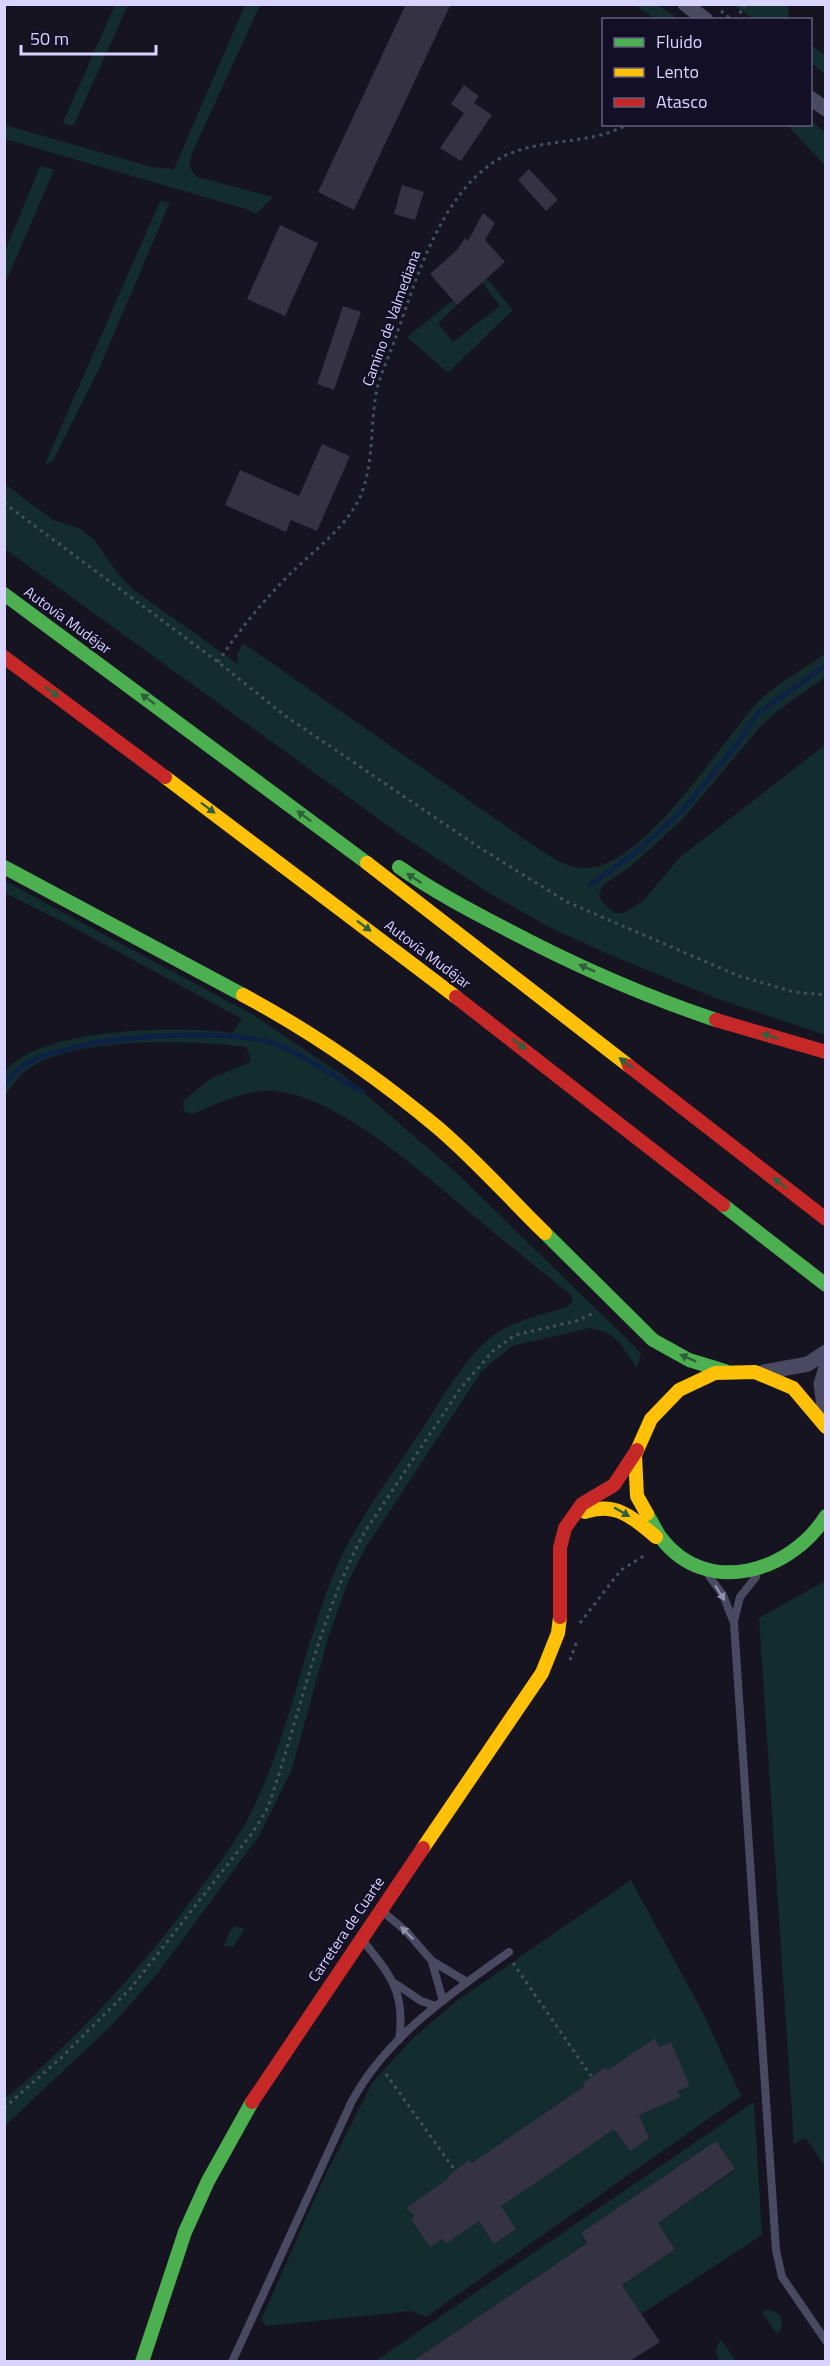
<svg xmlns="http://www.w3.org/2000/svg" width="830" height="2366" font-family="'Titillium Web',sans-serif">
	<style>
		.green { fill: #132c2d }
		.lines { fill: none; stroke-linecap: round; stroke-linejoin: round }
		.stream { stroke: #0d2144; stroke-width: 5 }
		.building { fill: #343243 }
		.path { stroke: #44505f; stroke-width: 3; stroke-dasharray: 3 4.5; stroke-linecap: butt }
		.lane { stroke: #4a4962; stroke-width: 8 }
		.street { stroke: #4a4962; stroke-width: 15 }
		.fast { stroke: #4caf50; stroke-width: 14 }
		.slow { stroke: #ffc107; stroke-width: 14 }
		.jam { stroke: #c62828; stroke-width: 14 }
		.oneway { fill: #305f3b }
		.oneway2 { fill: #928eb0 }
		.labels { text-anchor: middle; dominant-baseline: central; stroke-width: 4.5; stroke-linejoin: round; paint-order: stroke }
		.street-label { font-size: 15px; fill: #d9d4ff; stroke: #130f26 }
	</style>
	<rect width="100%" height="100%" fill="#161421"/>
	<!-- green -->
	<path class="green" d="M115 5H128L74 125H67L63 122Z
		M245 5H260L192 153 189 167 197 177 273 197 256 214 249 210 5 139V125L152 167 174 169Z
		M635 5H658L678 19H655Z
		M733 5H788L789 19H753Z
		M811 45 825 55V74L811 63Z
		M811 121 825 132V165L787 125 810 124Z
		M40 166 54 170 5 284V251Z
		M160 201 170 202 99 369 53 461 45 464Z
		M486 278 513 310 448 373 407 337 453 300 457 305 438 323 453 342 500 306 482 282Z
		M5 484 53 520 81 529 95 541 119 575 135 591 238 664 237 654 243 643 540 850C555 859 569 869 587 868 644 866 719 746 755 705 774 685 802 670 825 654V677L776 712 760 727 681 821 631 866 602 886 599 894 602 902 615 913H624L644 900 679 858 825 745V1035L718 999 608 954 547 926 489 893 398 833 5 549Z
		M5 881 255 1016 347 1078 460 1176 641 1353 637 1368 620 1343 606 1332 590 1328 512 1346 482 1371 366 1547 348 1582 328 1638 292 1769 259 1836 158 1973 113 2024 5 2126V2099C77 2038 133 1978 190 1902 209 1876 229 1852 245 1824 287 1747 300 1659 332 1578 353 1525 389 1479 420 1432 441 1401 471 1344 505 1328 525 1318 547 1313 567 1307L572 1302V1296C541 1271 510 1246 480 1221 430 1180 341 1097 275 1091 246 1089 219 1103 193 1114L184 1111 183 1101 210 1079 250 1062V1056L246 1047C190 1040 72 1036 25 1071 17 1078 11 1087 5 1096V1072C37 1028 180 1025 232 1033L242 1019 67 924 5 893Z
		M825 1581V2166L806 2138 794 2144 759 1618Z
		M631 1880 704 2015 741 2096 426 2317 411 2311 267 2326 261 2320 323 2180 372 2083 413 2038 458 2000Z
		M236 1926 245 1929 233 1947 224 1946 230 1931Z
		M754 2102 762 2235 641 2314 622 2285 675 2249 658 2223 735 2170 716 2142 581 2233 587 2243 413 2361 374 2362Z
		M767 2310C782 2311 787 2324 777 2334L762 2312Z
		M721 2340 736 2361H720C714 2354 715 2347 721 2340Z"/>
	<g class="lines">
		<!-- stream -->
		<path class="stream" d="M590 885 636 852 682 811 739 742 757 714 826 665
			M4 1085C11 1077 18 1069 27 1063 78 1036 210 1028 266 1041 291 1047 339 1079 363 1092"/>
	</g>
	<!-- building -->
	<path class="building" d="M406 4H451L354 210 318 192Z
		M464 85 479 96 474 103 492 115 461 161 440 148 464 113 451 104Z
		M529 169 558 200 546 211 518 180Z
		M402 185 424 192 415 220 394 214Z
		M483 213 495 223 485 240 505 262 457 305 430 274 457 250 465 238 468 241Z
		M280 225 318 243 285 316 247 299Z
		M343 306 361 312 334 390 317 384Z
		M322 444 350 456 317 531 291 520 286 532 225 505 240 470 299 496Z
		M655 2038 659 2047 671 2042 690 2086 678 2091 680 2097 639 2115 649 2138 630 2151 614 2129 534 2184 501 2206 516 2229 494 2244 479 2221 447 2243 442 2239 430 2247 411 2219 415 2216 406 2208 449 2178 448 2176 469 2160 472 2163 585 2086 583 2083 606 2067 608 2070Z
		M716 2141 735 2169 658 2223 675 2249 622 2285 660 2342 630 2361H413L587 2243 581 2233Z"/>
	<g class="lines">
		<!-- path -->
		<path class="path" d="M721 11 732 20
			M736 20 745 4
			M4 503 218 662 284 715 477 846 567 902 739 976 794 992 826 995
			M218 662C239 630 263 601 290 574 314 550 345 529 360 497 374 465 370 428 376 394 379 376 389 357 395 339 416 280 440 195 497 160 536 136 589 147 628 124
			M580 1623 621 1570 647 1554
			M570 1660 577 1641
			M513 1963 591 2076
			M386 2074 454 2169
			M4 2108 62 2057 131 1988 253 1832 268 1807C300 1716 318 1619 364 1533L460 1389 493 1351 515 1335 576 1321 596 1312"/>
		<!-- lane -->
		<path class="lane" d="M709 1576 723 1595 734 1623 776 2250 782 2277 826 2341
			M734 1621 740 1597 756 1577
			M382 1911 406 1931 432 1961 467 1982
			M363 1941C391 1975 406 1994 399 2040
			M432 1962 443 2001
			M396 1984 421 2001 436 2006
			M232 2362 351 2103C386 2037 450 1994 509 1952"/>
		<!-- street -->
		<path class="street" d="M685 4 706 20
			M810 98 826 109
			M826 1368 821 1384 826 1421
			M764 1372 808 1364 826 1352"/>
		<!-- fast -->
		<path class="fast" d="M4 594 367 863
			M4 867 243 995
			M399 867C433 891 469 910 506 929 574 965 644 996 716 1020
			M723 1205 826 1285
			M545 1233 653 1340 689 1360 725 1371
			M647 1514C652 1522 656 1531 661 1538 707 1598 791 1572 826 1516
			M142 2362 185 2232 208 2181 252 2102"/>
		<!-- slow -->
		<path class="slow" d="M165 777 456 997
			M367 863 629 1066
			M243 995C312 1032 377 1077 437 1127 475 1159 509 1198 545 1233
			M585 1512C615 1501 634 1518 656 1537
			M647 1514 637 1496 635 1455 651 1419 679 1390 715 1373 755 1372 793 1388 826 1427
			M423 1848 542 1673 558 1633 560 1617"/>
		<!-- jam -->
		<path class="jam" d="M4 657 165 777
			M456 997 723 1205
			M716 1020 826 1052
			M629 1066 826 1219
			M560 1617V1548L565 1528 582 1504 614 1485 637 1450
			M252 2102 423 1848"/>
	</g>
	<!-- one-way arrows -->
	<defs><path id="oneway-solid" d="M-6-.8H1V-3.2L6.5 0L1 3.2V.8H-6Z" transform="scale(1.5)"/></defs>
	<g class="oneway">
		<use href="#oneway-solid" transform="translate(52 692) rotate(37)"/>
		<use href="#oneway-solid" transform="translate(148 699) rotate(-143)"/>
		<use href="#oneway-solid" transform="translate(208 808) rotate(37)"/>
		<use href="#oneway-solid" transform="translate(304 816) rotate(-143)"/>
		<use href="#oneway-solid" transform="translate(414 878) rotate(-147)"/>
		<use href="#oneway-solid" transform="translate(364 926) rotate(37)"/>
		<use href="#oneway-solid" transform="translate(587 968) rotate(-156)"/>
		<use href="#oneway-solid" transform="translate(770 1036) rotate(-163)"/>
		<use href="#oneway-solid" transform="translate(519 1044) rotate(38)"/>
		<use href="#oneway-solid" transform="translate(626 1063) rotate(-142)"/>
		<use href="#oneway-solid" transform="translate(780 1183) rotate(-142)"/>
		<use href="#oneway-solid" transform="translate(688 1358) rotate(-156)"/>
		<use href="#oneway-solid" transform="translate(622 1512) rotate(30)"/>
	</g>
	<g class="oneway2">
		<use href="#oneway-solid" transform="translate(720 1593) rotate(58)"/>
		<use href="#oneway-solid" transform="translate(407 1933) rotate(-135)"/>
	</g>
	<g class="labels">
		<!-- street labels -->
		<g class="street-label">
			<text transform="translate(391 318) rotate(-70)">Camino de Valmediana</text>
			<text transform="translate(68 620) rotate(36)">Autovía Mudéjar</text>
			<text transform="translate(428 954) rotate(37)">Autovía Mudéjar</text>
			<text transform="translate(346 1929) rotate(-56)">Carretera de Cuarte</text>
		</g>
	</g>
	<!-- border -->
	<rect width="830" height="2366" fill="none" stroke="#d9d4ff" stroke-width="12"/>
	<!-- legend -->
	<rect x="602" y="18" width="210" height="108" fill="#130f26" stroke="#625e7d" stroke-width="1.5"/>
	<rect x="614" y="38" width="30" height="9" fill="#4caf50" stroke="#625e7d" stroke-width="1.5"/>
	<text x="656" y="48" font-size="18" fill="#d9d4ff">Fluido</text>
	<rect x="614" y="68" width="30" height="9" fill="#ffc107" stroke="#625e7d" stroke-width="1.5"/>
	<text x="656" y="78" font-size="18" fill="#d9d4ff">Lento</text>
	<rect x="614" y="98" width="30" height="9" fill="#c62828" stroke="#625e7d" stroke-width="1.5"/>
	<text x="656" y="108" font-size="18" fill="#d9d4ff">Atasco</text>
	<!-- scale -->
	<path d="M21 45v9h135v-9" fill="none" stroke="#d9d4ff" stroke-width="3"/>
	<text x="30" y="45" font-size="18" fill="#d9d4ff" stroke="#130f26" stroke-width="4.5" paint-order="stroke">50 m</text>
</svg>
